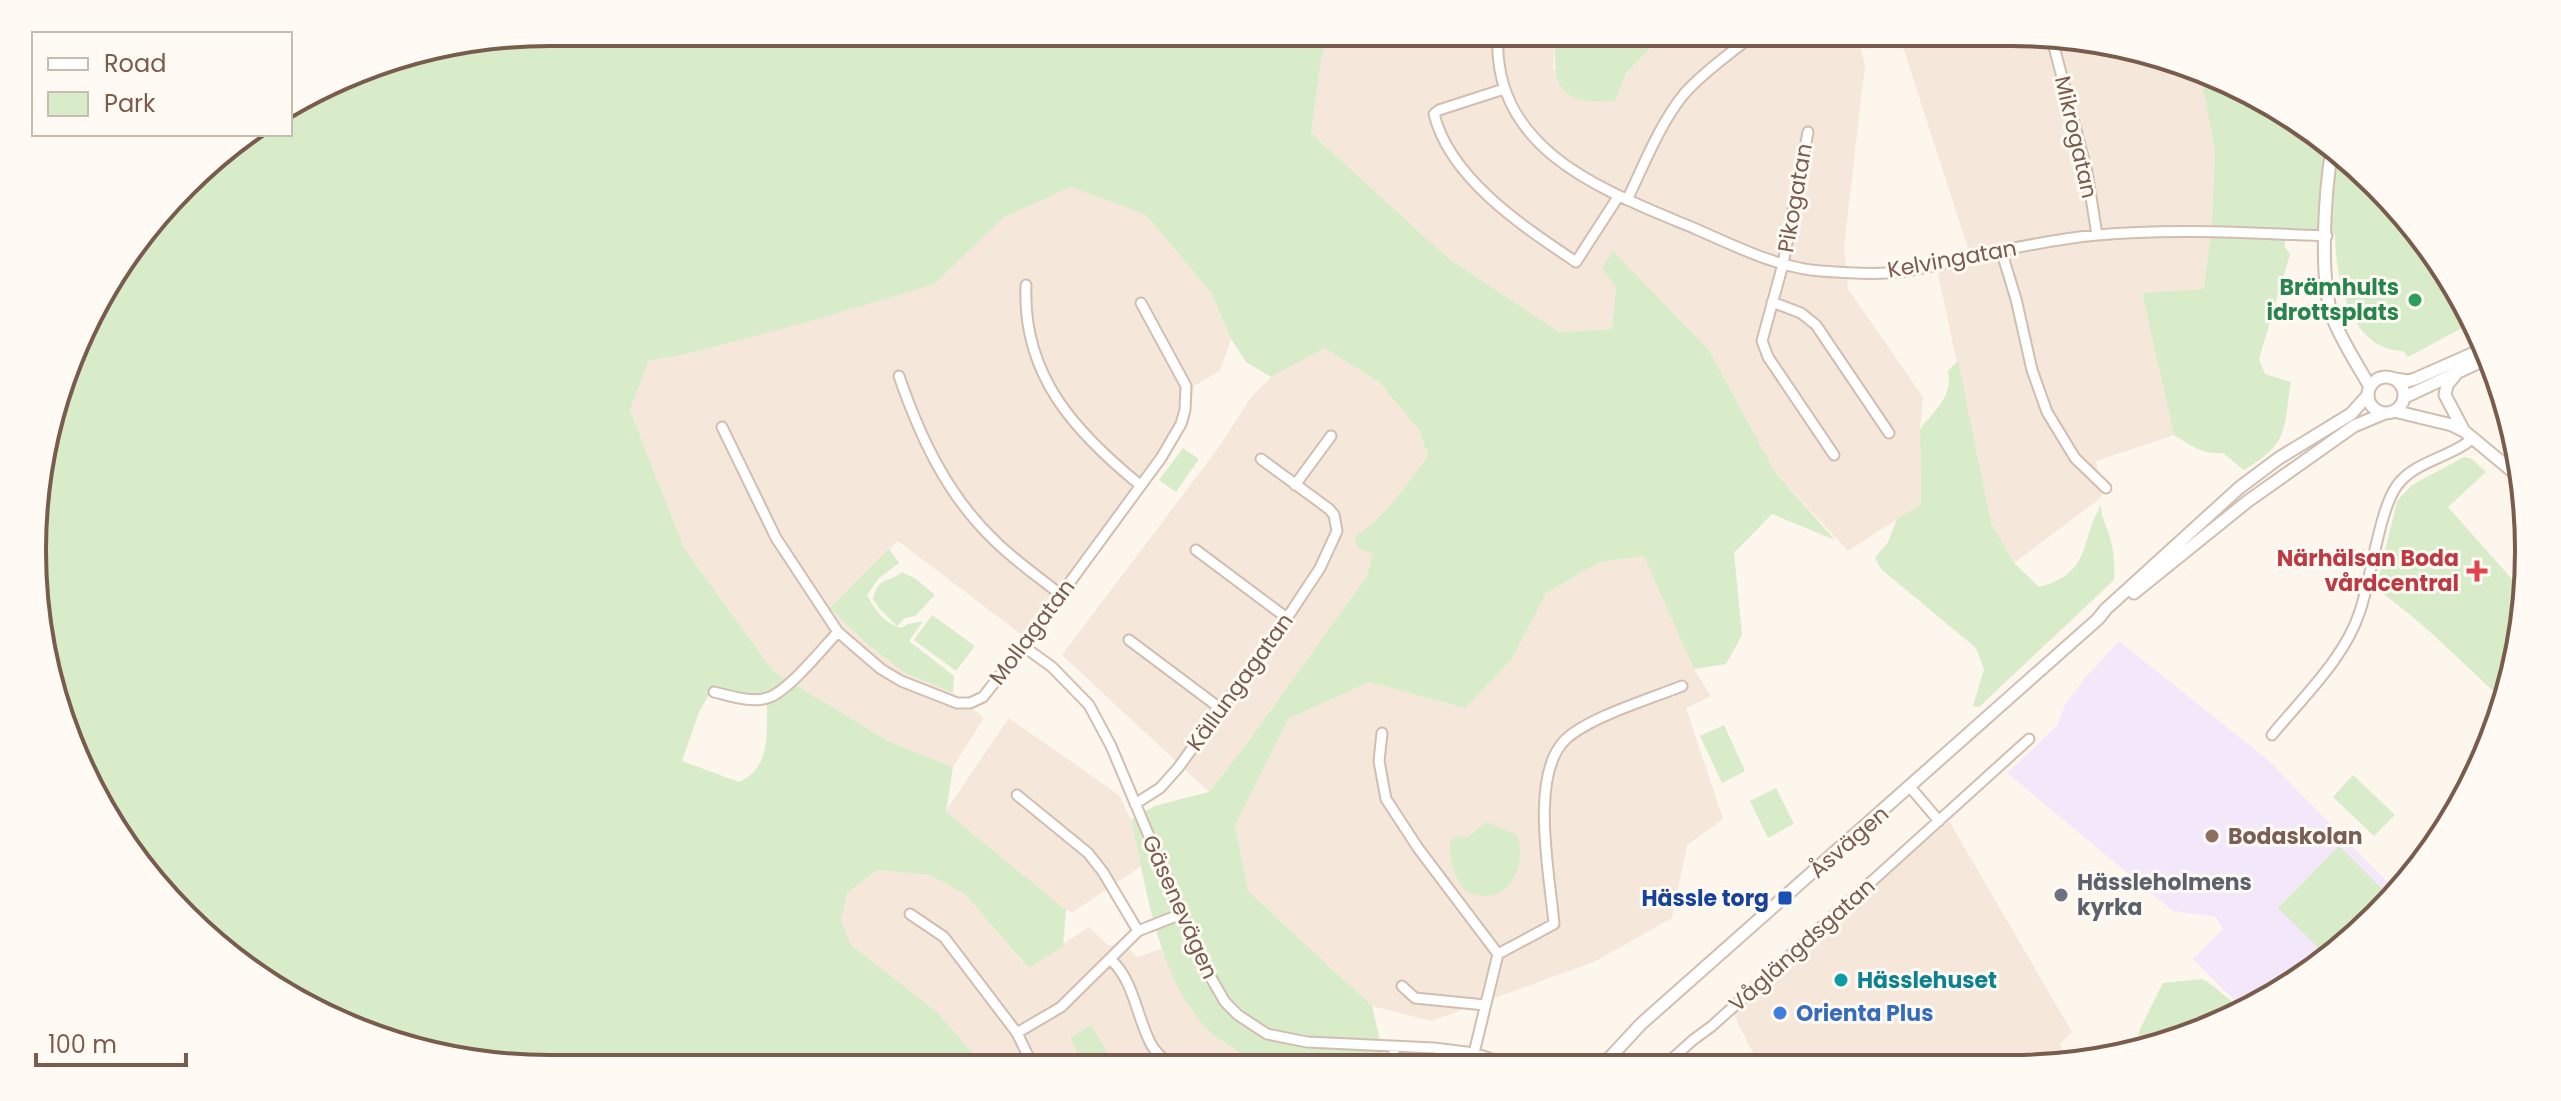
<svg xmlns="http://www.w3.org/2000/svg" width="2561" height="1101" font-family="Poppins,sans-serif">
	<style>
		.residential { fill: #f5e8da }
		.education { fill: #f3e8fa }
		.green { fill: #d8ecc9; fill-rule: evenodd }
		.lines { fill: none; stroke-linecap: round; stroke-linejoin: round }
		.minor-casing { stroke: #d1beb0; stroke-width: 13 }
		.tertiary-casing { stroke: #d1beb0; stroke-width: 15 }
		.minor { stroke: #fff; stroke-width: 9 }
		.tertiary { stroke: #fff; stroke-width: 11 }
		.leisure-dot { fill: #2e9e5b; stroke: #fffaf3; stroke-width: 3 }
		.health-dot { fill: #e0444e; stroke: #fffaf3; stroke-width: 3 }
		.education-dot { fill: #8d6e63; stroke: #fffaf3; stroke-width: 3 }
		.worship-dot { fill: #6b7280; stroke: #fffaf3; stroke-width: 3 }
		.transit-dot { fill: #1a4fb4; stroke: #fffaf3; stroke-width: 3 }
		.culture-dot { fill: #0f9aa8; stroke: #fffaf3; stroke-width: 3 }
		.shop-dot { fill: #3f7fe0; stroke: #fffaf3; stroke-width: 3 }
		.labels { text-anchor: middle; dominant-baseline: central; stroke-width: 6; stroke-linejoin: round; paint-order: stroke }
		.street-label { font-size: 22px; fill: #7a5c4d; stroke: #fffaf3 }
		.leisure-label { font-size: 22px; font-weight: bold; fill: #27864d; stroke: #fffaf3; text-anchor: end }
		.health-label { font-size: 22px; font-weight: bold; fill: #be3a42; stroke: #fffaf3; text-anchor: end }
		.education-label { font-size: 22px; font-weight: bold; fill: #785e54; stroke: #fffaf3; text-anchor: start }
		.worship-label { font-size: 22px; font-weight: bold; fill: #5b616d; stroke: #fffaf3; text-anchor: start }
		.transit-label { font-size: 22px; font-weight: bold; fill: #164399; stroke: #fffaf3; text-anchor: end }
		.culture-label { font-size: 22px; font-weight: bold; fill: #0d838f; stroke: #fffaf3; text-anchor: start }
		.shop-label { font-size: 22px; font-weight: bold; fill: #366cbe; stroke: #fffaf3; text-anchor: start }
		.rim { fill: none; stroke: #7a5c4d; stroke-width: 4 }
	</style>
	<rect width="100%" height="100%" fill="#fdf6ec"/>
	<!-- residential -->
	<path class="residential" d="M1334 32H1556L1553 69 1615 100 1626 75 1666 32H1856L1865 65 1844 247 1848 289 1923 397 1920 429 1921 504 1848 551 1775 472 1709 350 1614 252 1602 268 1616 288 1612 329 1559 332 1449 259 1311 133 1322 54Z
		M1898 32H2011L2178 60 2200 73 2215 151 2212 221 2204 290 2142 293 2174 435 2096 461 2102 497 2014 563 1991 523 1938 274 1968 248Z
		M1071 187 1146 215 1212 294 1231 339 1220 371 1194 386 1189 423 1159 471 1034 644 898 541 830 608 866 643 903 672 953 693 984 718 953 767 886 740 773 671 684 548 630 410 649 361 686 354 935 284 1004 217Z
		M1325 348 1380 383 1419 430 1428 455 1396 500 1375 523 1354 537 1373 554 1367 576 1245 746 1209 792 1062 655 1219 447 1252 396 1271 377Z
		M1645 556 1694 669 1711 696 1686 708 1723 819 1687 845 1672 918 1594 962 1431 1021 1372 1006 1248 891 1235 825 1288 719 1369 682 1465 708 1512 659 1546 593 1600 562Z
		M1009 718 1119 795 1131 820 1141 866 1073 912 1066 910 945 812Z
		M1949 821 2072 1032 2060 1044 2070 1065H1759L1733 1013Z
		M877 870 930 875 966 895 1027 968 1089 927 1109 946 1122 942 1137 957 1161 949 1182 991 1205 1027 1226 1044 1248 1055 1260 1067H1116L1091 1025 1070 1038 1084 1067 981 1068 975 1056 937 1012 851 945 841 920 847 893Z"/>
	<!-- education -->
	<path class="education" d="M2119 641 2268 760 2396 891 2352 941 2242 1008 2193 959 2223 929 2216 917 2173 911 2007 773 2057 726 2065 705 2084 679Z"/>
	<!-- green -->
	<path class="green" d="M551 32H1334L1322 54 1311 133 1449 259 1559 332 1612 329 1616 288 1602 268 1613 251 1709 350 1775 472 1835 540 1772 514 1734 553 1742 635 1726 664 1694 669 1644 556 1600 562 1546 593 1512 659 1465 708 1369 682 1288 719 1235 825 1248 891 1372 1006 1383 1053 1379 1067H1260C1243 1051 1221 1044 1205 1027 1156 971 1147 889 1131 820L1154 806 1209 792 1245 746 1367 576 1373 554 1358 548 1354 537C1387 516 1406 486 1428 455L1419 430 1380 383 1325 348 1271 377 1246 362 1231 339 1212 294 1146 215 1071 187 1004 217 935 284 804 323 686 354 649 361 630 410 684 548 773 671 886 740 953 767 946 812 1066 910 1063 947 1028 968 966 895 930 875 877 870 847 893 841 920 851 945 937 1012 975 1056 981 1068 551 1069 383 1041 209 941 102 810 42 651V450L102 291 209 160 255 134H290V114L383 60ZM714 686 738 695 767 698C766 729 773 767 739 782L682 761 699 712Z
		M1556 32H1666L1626 74 1615 101C1556 105 1552 85 1556 32Z
		M2200 73 2353 161 2475 321 2408 357 2403 351C2349 350 2335 276 2335 234L2285 230V247L2290 254 2259 359 2265 374 2291 382C2283 430 2290 443 2244 470L2223 453C2203 455 2190 445 2174 435L2142 293 2204 289 2212 221 2215 151Z
		M1958 361 1991 523 2014 563 2039 587C2092 573 2079 543 2101 505 2101 518 2107 526 2110 538 2114 552 2115 565 2114 580L1979 707 1973 706 1984 669 1976 648 1881 569 1875 558 1888 542 1897 519 1921 504 1920 429C1935 410 1953 397 1948 371Z
		M1183 448 1199 459 1176 492 1159 480Z
		M2464 457 2472 459 2486 472 2448 507 2519 587 2504 701C2462 663 2423 621 2376 589L2397 501 2412 485Z
		M889 549 899 563 879 578 867 595C875 610 884 623 901 628L908 624 923 621 909 641 954 676 953 693 903 672 866 643 830 608Z
		M902 572 916 579 935 595 915 616 905 618 897 626 879 608 873 599C879 575 888 584 902 572Z
		M932 615 975 646 956 671 914 640Z
		M1724 725 1745 771 1722 783 1700 736Z
		M2353 775 2395 815 2374 836 2333 797Z
		M1776 788 1794 824 1768 838 1750 801Z
		M1486 822 1517 835C1526 857 1515 896 1485 896 1478 896 1471 893 1465 891 1454 875 1449 861 1450 842L1457 836 1467 838Z
		M2339 846 2390 897 2352 941 2327 956 2278 908Z
		M2202 979C2218 987 2227 1001 2243 1008L2209 1029 2135 1049 2140 1029 2163 983Z
		M1091 1025 1116 1067H1084L1070 1038Z"/>
	<g class="lines">
		<!-- minor casing -->
		<g class="minor-casing">
			<path id="minor" d="M1498 32C1490 151 1605 191 1696 229 1735 246 1778 268 1821 271 1846 273 1875 275 1900 272 1924 269 1948 262 1971 257 2012 248 2055 239 2097 235 2173 228 2250 233 2327 236
				M2052 39 2087 172 2097 235
				M1504 89 1439 110 1434 114C1450 179 1524 227 1576 262L1618 197
				M1808 132 1783 264 1762 341 1768 357 1834 455
				M1627 200C1644 165 1659 125 1684 94 1705 70 1732 53 1756 32
				M2001 250 2016 299 2032 370 2047 412 2075 458 2106 488
				M1026 285C1022 375 1075 432 1140 485
				M1772 302 1801 313 1816 325 1889 433
				M899 376C920 437 947 495 994 540 1015 561 1039 577 1061 595
				M722 427 776 538 838 632 881 669 901 681 957 703H970L983 697 1023 646 1161 458 1181 424 1185 410 1186 386 1141 303
				M1295 485 1331 436
				M1196 550 1287 618
				M1129 640 1221 709
				M1023 646 1052 667 1089 705 1111 746 1203 964 1225 1002 1238 1015 1267 1034 1307 1042 1434 1048 1474 1053 1512 1066
				M714 692C731 696 753 704 770 697 790 689 822 649 838 632
				M1382 733 1379 761 1386 799 1418 848 1498 954
				M2272 735C2303 697 2345 658 2360 611 2371 579 2379 512 2396 487 2413 461 2451 458 2473 438
				M1910 787 1939 821
				M1017 795 1088 853 1103 872 1138 931
				M1135 804 1160 788 1178 768 1287 618 1320 568 1337 531 1334 515 1329 509 1261 459
				M910 914 944 937 1017 1033 1061 1007 1138 931 1181 914
				M1111 960C1133 979 1137 1017 1150 1042 1154 1052 1164 1059 1171 1067
				M1402 986 1415 998 1485 1005
				M1017 1033 1034 1068
				M1474 1053 1498 954 1554 924C1550 876 1529 776 1565 740 1589 717 1650 699 1682 686
				M1664 1066 1693 1040 1712 1026 2029 739
				M1393 1067 1394 1047"/>
		</g>
		<!-- tertiary casing -->
		<g class="tertiary-casing">
			<path id="tertiary" d="M2332 149C2325 191 2319 275 2332 316 2341 340 2357 364 2370 387
				M2457 373 2447 385 2445 395 2464 431
				M2368 395a18 18 0 1 1 36 0a18 18 0 1 1-36 0Z
				M2395 379 2408 381 2415 379 2483 349
				M2405 397 2486 359
				M2394 411 2452 425 2464 431 2517 475
				M2134 593 2248 501 2354 426 2385 413
				M1602 1066 1641 1024 2098 619 2106 609 2239 488 2279 458 2351 414 2368 395"/>
		</g>
		<!-- minor -->
		<use href="#minor" class="minor"/>
		<!-- tertiary -->
		<use href="#tertiary" class="tertiary"/>
	</g>
	<!-- markers -->
	<circle class="leisure-dot" cx="2415" cy="300" r="8"/>
	<path class="health-dot" d="M2473 559h8v8h8v8h-8v8h-8v-8h-8v-8h8z"/>
	<circle class="education-dot" cx="2212" cy="836" r="8"/>
	<circle class="worship-dot" cx="2061" cy="895" r="8"/>
	<rect class="transit-dot" x="1777" y="890" width="16" height="16" rx="4"/>
	<circle class="culture-dot" cx="1841" cy="980" r="8"/>
	<circle class="shop-dot" cx="1780" cy="1013" r="8"/>
	<g class="labels">
		<!-- street labels -->
		<g class="street-label">
			<text transform="translate(2076 137) rotate(77)">Mikrogatan</text>
			<text transform="translate(1795 198) rotate(-80)">Pikogatan</text>
			<text transform="translate(1952 259) rotate(-10)">Kelvingatan</text>
			<text transform="translate(1032 632) rotate(-53)">Mollagatan</text>
			<text transform="translate(1240 682) rotate(-54)">Källungagatan</text>
			<text transform="translate(1849 842) rotate(-41)">Åsvägen</text>
			<text transform="translate(1180 907) rotate(66)">Gäsenevägen</text>
			<text transform="translate(1802 945) rotate(-42)">Våglängdsgatan</text>
		</g>
		<!-- leisure labels -->
		<g class="leisure-label">
			<text x="2399" y="287">Brämhults<tspan x="2399" dy="25">idrottsplats</tspan></text>
		</g>
		<!-- health labels -->
		<g class="health-label">
			<text x="2459" y="558">Närhälsan Boda<tspan x="2459" dy="25">vårdcentral</tspan></text>
		</g>
		<!-- education labels -->
		<g class="education-label">
			<text x="2228" y="836">Bodaskolan</text>
		</g>
		<!-- worship labels -->
		<g class="worship-label">
			<text x="2077" y="882">Hässleholmens<tspan x="2077" dy="25">kyrka</tspan></text>
		</g>
		<!-- transit labels -->
		<g class="transit-label">
			<text x="1769" y="898">Hässle torg</text>
		</g>
		<!-- culture labels -->
		<g class="culture-label">
			<text x="1857" y="980">Hässlehuset</text>
		</g>
		<!-- shop labels -->
		<g class="shop-label">
			<text x="1796" y="1013">Orienta Plus</text>
		</g>
	</g>
	<!-- crop -->
	<path d="M0 0H2561V1101H0ZM550 46H2011A504 504 0 0 1 2515 550V551A504 504 0 0 1 2011 1055H550A504 504 0 0 1 46 551V550A504 504 0 0 1 550 46Z" fill="#fffaf3" fill-rule="evenodd"/>
	<path class="rim" d="M550 46H2011A504 504 0 0 1 2515 550V551A504 504 0 0 1 2011 1055H550A504 504 0 0 1 46 551V550A504 504 0 0 1 550 46Z"/>
	<!-- legend -->
	<rect x="32" y="32" width="260" height="104" fill="#fffaf3" stroke="#cabbb1" stroke-width="2"/>
	<rect x="48" y="58" width="40" height="12" fill="#ffffff" stroke="#cabbb1" stroke-width="2"/>
	<text x="104" y="72" font-size="24" fill="#7a5c4d">Road</text>
	<rect x="48" y="92" width="40" height="24" fill="#d8ecc9" stroke="#cabbb1" stroke-width="2"/>
	<text x="104" y="112" font-size="24" fill="#7a5c4d">Park</text>
	<!-- scale -->
	<path d="M36 1053v12h150v-12" fill="none" stroke="#7a5c4d" stroke-width="4"/>
	<text x="48" y="1053" font-size="24" fill="#7a5c4d" stroke="#fffaf3" stroke-width="6" paint-order="stroke">100 m</text>
</svg>
